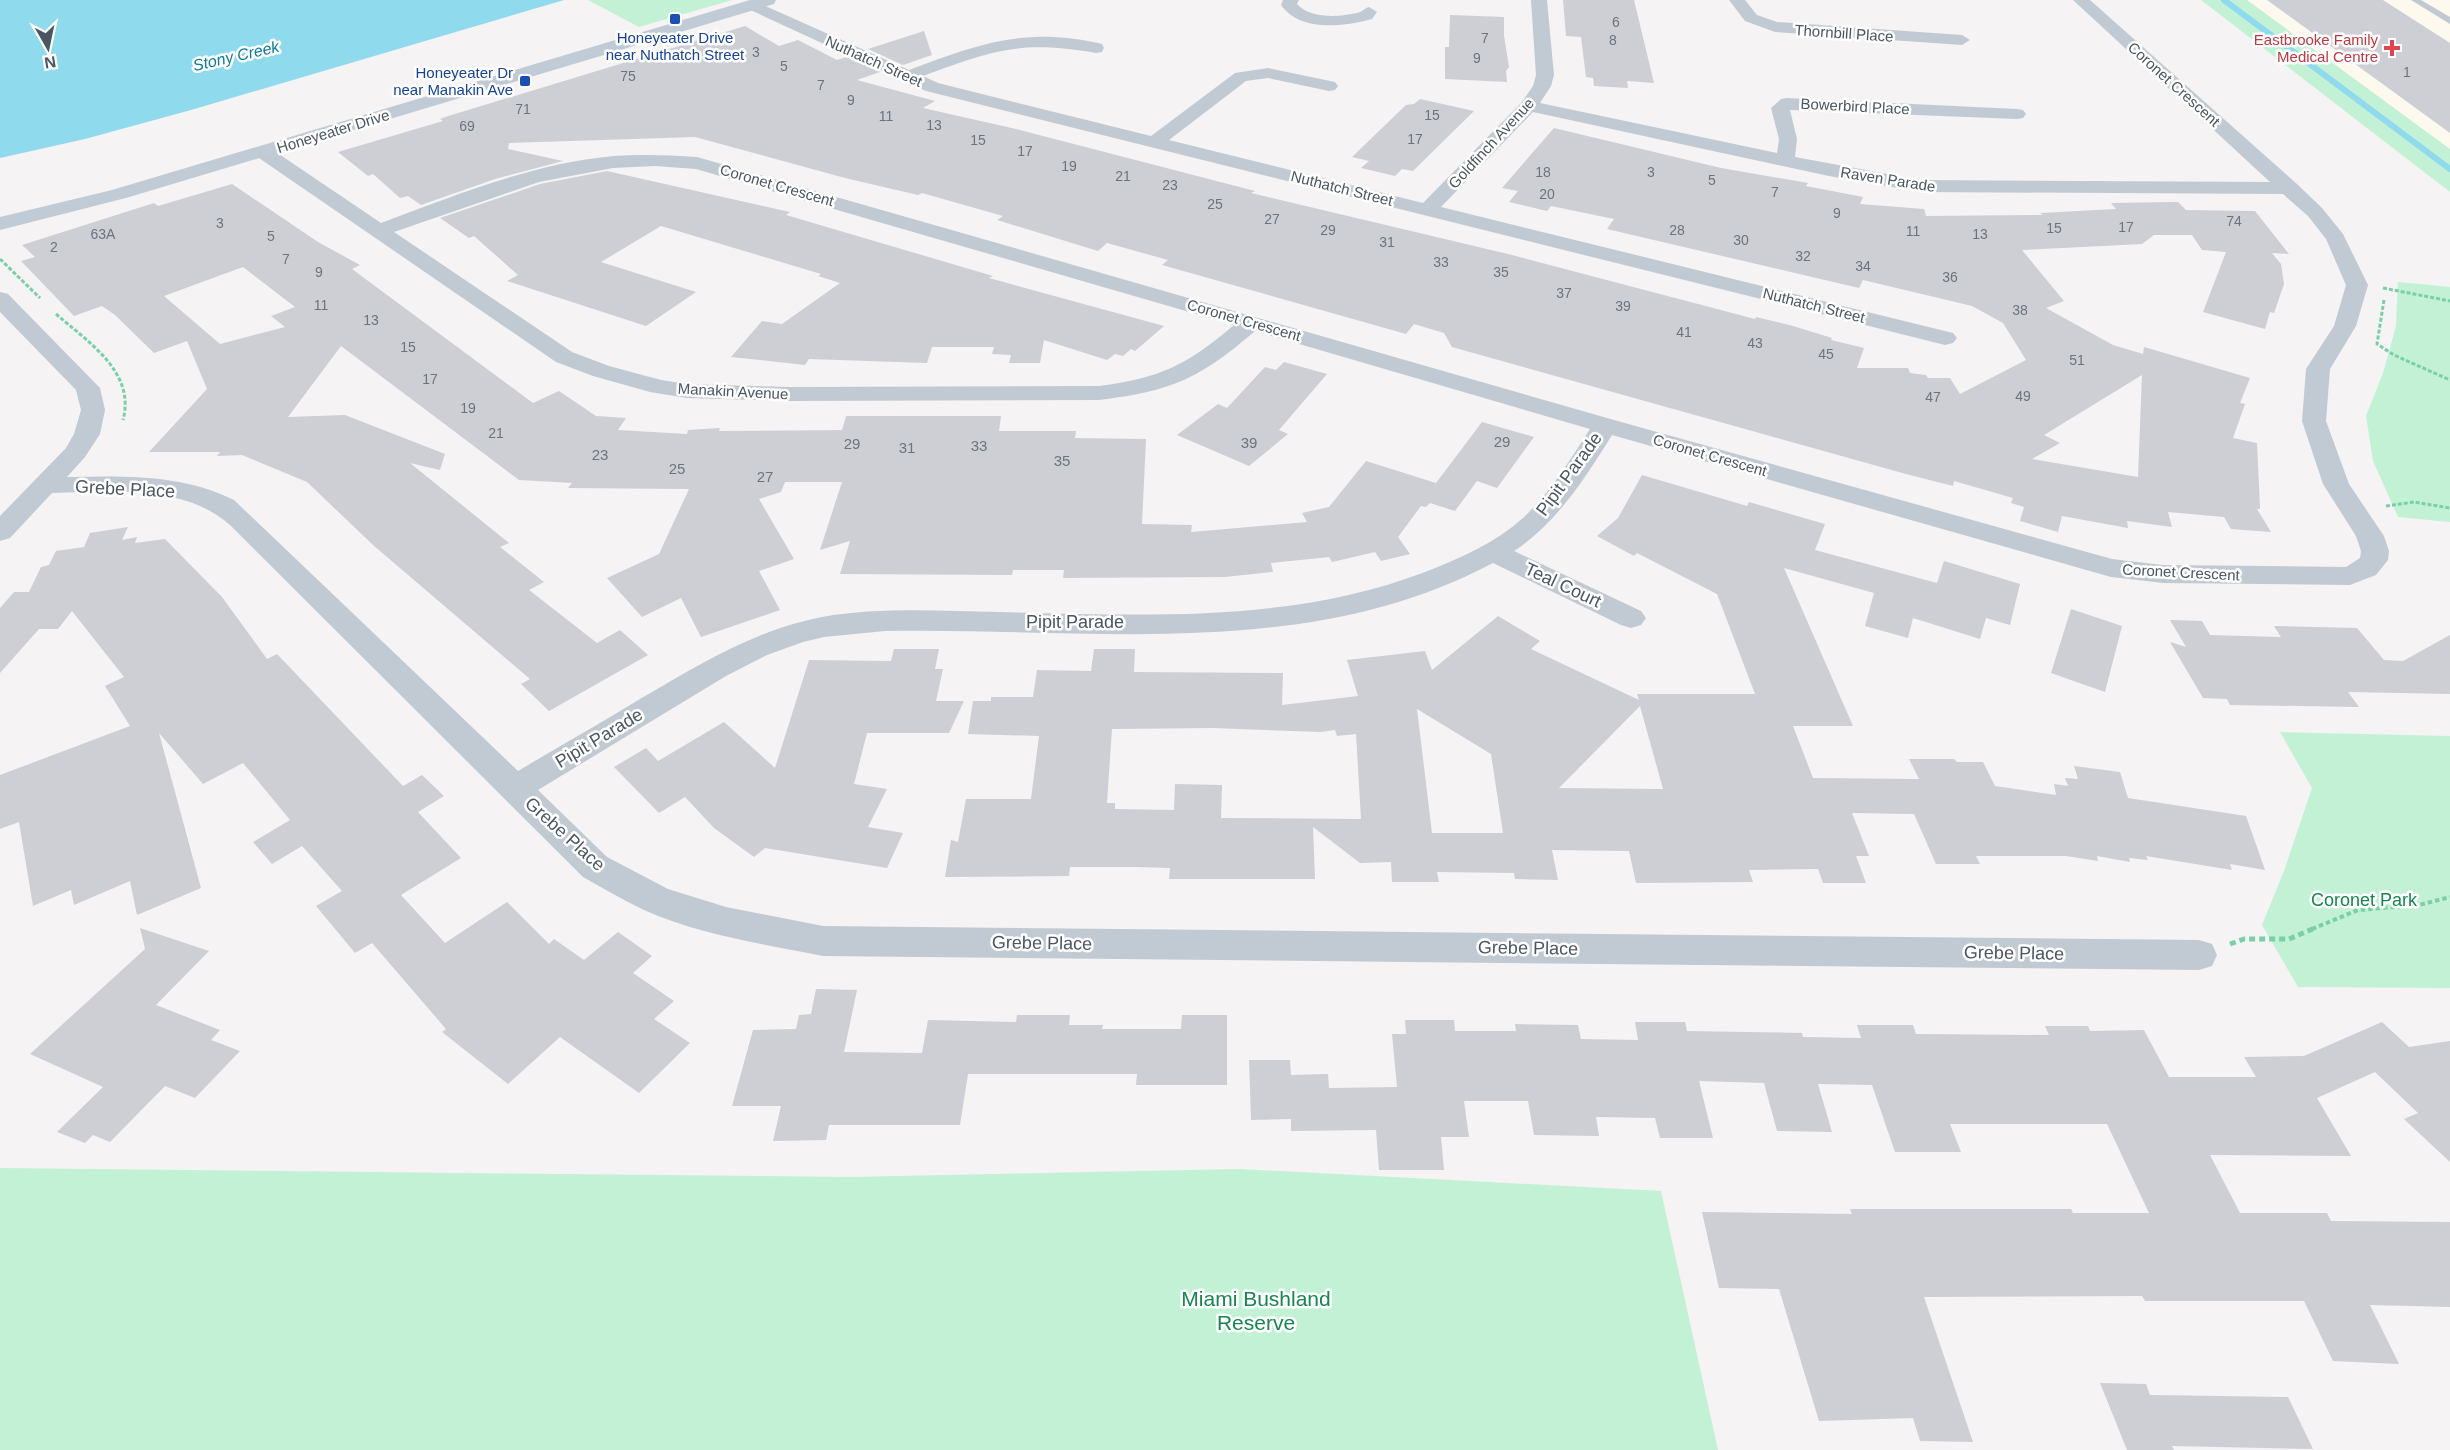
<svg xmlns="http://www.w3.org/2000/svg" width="2450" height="1450" font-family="Arial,sans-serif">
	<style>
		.commercial { fill: #fdf9ef }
		.green { fill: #c3f1d5 }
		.water { fill: #90daee }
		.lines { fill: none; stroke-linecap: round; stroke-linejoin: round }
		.stream { stroke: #90daee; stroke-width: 6 }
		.building { fill: #cdcfd5; fill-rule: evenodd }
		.path-far2 { stroke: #7ad0a6; stroke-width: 3; stroke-dasharray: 4 2; stroke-linecap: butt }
		.path-far1 { stroke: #7ad0a6; stroke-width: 4; stroke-dasharray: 4.5 3; stroke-linecap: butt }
		.path { stroke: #7ad0a6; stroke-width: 5; stroke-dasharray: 6 4; stroke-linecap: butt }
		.lane { fill: #c1cad2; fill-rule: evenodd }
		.street { fill: #c1cad2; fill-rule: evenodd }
		.secondary { fill: #c1cbd6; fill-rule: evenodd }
		.transit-dot { fill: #1a4fb4; stroke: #fff; stroke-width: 2 }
		.health-dot { fill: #e0444e; stroke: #fff; stroke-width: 2 }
		.labels { text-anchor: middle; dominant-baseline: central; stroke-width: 5; stroke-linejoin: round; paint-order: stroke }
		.far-number-label { font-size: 14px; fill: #6b747e }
		.far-street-label { font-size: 15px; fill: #4a5661; stroke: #fff }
		.far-transit-label { font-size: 15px; fill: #164399; stroke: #fff }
		.far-health-label { font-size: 15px; fill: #be3a42; stroke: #fff; text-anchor: end }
		.number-label { font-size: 15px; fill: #6b747e }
		.far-water-label { font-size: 16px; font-style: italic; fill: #0c7c9b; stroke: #fff }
		.street-label { font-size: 18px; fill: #4a5661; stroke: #fff }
		.park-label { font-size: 18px; fill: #17864f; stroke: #fff }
		.near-park-label { font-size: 21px; fill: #17864f; stroke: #fff }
	</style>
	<rect width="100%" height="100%" fill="#f5f3f3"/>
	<!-- commercial -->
	<path class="commercial" d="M2247 0H2450V150Z"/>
	<!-- green -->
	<path class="green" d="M588 0H732L639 27Z
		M2201 0H2247L2450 149V192Z
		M2398 282 2450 287V522L2398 517 2373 461 2366 416 2383 373 2396 326Z
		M2280 732 2450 736V988L2298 987 2262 925 2284 871 2312 788Z
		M0 1168 849 1177 1239 1169 1661 1191 1718 1450H0Z"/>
	<!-- water -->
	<path class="water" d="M0 0H564L191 110 85 139 0 158Z"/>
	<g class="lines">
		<!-- stream -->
		<path class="stream" d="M2224 0 2450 169"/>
	</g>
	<!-- building -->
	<path class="building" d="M1563 0H1634L1654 83 1627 81 1628 88 1594 86 1593 78 1586 77 1581 37 1566 36Z
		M2267 0H2383L2450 43V133Z
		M1450 15 1504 17V36L1509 67 1506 71 1507 82 1445 79V47H1449Z
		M745 26 779 46 798 40 837 60 846 57 880 72 857 80 935 101 923 108 1016 129 1255 191 1251 193 1512 255 1755 319 1756 317 1793 326 1832 338 1831 340 1864 348 1857 368H1908L1910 373 1926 375 1928 378H1950L1960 394 2026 360 2003 323 1972 306 1863 280 1859 288 1607 229 1614 219 1551 206 1547 211 1509 202 1518 191 1502 188 1554 128 1721 168 1808 183 1806 186 1863 197 1860 204 1924 209 1926 216 2043 215 2040 213 2116 209 2111 203 2172 202H2178L2186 210 2255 211 2289 254 2272 253 2281 264 2284 284 2274 313 2270 312 2265 329 2203 312 2226 252 2202 250 2192 235H2154L2142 244 2022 250 2064 301 2046 308 2113 345 2143 354 2144 347 2250 378 2240 403 2245 404 2233 438 2257 443 2260 509H2257L2271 532 2231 529 2224 517 2168 512 2172 527 2127 521 2128 528 2062 516 2058 532 2020 521 2024 507 2011 503 2013 498 1954 481 1953 486 1906 474 1452 347 1444 333 1414 324 1406 334 1162 265 1168 260 1107 243 1098 251 997 220 1003 216 922 193 918 195 845 178 695 137 509 143 508 149 563 161 495 179 421 205 408 196 400 198 373 174 368 176 338 152 443 121 440 119 445 117ZM2142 375 2138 477 2032 459 2060 443 2044 435Z
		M924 31 932 55 903 65 868 49Z
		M1420 99 1474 111 1413 171 1402 169 1395 176 1361 168 1369 161 1352 157 1406 105 1414 104Z
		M607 171 790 212 786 215 993 276 989 278 1164 326 1135 351 1131 349 1123 356 1115 354 1107 360 1044 340 1040 363H1009L1011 355 992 354 994 347H932L927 363 809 359 805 365 731 357 762 321 782 324 840 283 818 276 821 274 661 226 601 262 696 292 646 326 507 281 518 275 474 236 469 238 440 218 540 184Z
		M232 184 318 242 360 265 352 269 533 403 559 391 596 416 626 418 618 430 687 434 688 430 720 428 719 431 842 430 846 416H1001L999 431H1076L1075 438 1146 439 1142 524 1192 525 1191 532 1307 522 1302 513 1329 507 1366 461 1436 483 1482 422 1534 437 1497 488 1477 481 1455 511 1430 503 1426 507 1421 506 1398 537 1410 554 1381 561 1375 552 1332 562 1329 557 1271 563 1273 572 1225 577 1063 578 1064 570H1013L1012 575 840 574 850 541 820 550 842 482H785L781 492 759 499 794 559 759 571 780 610 701 637 681 598 642 617 607 578 659 554 689 489 568 488 572 483 519 480 341 346 288 417 345 415 445 454 440 470 410 463 509 543 500 547 544 582 529 590 597 643 620 630 648 655 549 711 521 684 530 679 373 545 307 482 242 455 217 456 220 452H149L207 389 187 341 154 353 115 315 102 306 74 316 21 261 35 257 22 245 154 203 158 206ZM243 267 295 307 271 316 285 327 220 344 164 296Z
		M1284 362 1327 374 1279 430 1288 434 1249 466 1177 435 1218 404 1227 408 1265 367 1276 370Z
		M1642 475 1747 506 1749 502 1825 524 1815 550 1937 583 1944 561 2020 584 2010 625 1986 618 1980 639 1913 618 1908 638 1865 626 1874 593 1784 568 1853 726H1793L1813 778 1919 779 1909 759H1954L1957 762H1983L1995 786 2056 795 2054 784 2068 786 2065 778 2078 779 2074 766 2120 772 2128 798 2246 816 2265 870 2230 864 2232 870 2146 856 2148 860 2129 858 2130 862 2097 856 2098 861 2066 856H1976L1980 864H1936L1914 814 1852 813 1869 856H1856L1866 883H1823L1818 869 1749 870 1753 882 1636 883 1629 851 1552 850 1558 880 1515 879 1514 873 1437 872 1439 882H1392L1391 862 1360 863 1313 827 1315 879H1169L1170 868 1137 867H1070L1069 876 945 877 951 840 958 842 966 799H1031L1039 736 968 734 973 701H991V697H1033L1037 670 1091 671 1094 649H1135L1134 672 1283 673 1282 705 1358 696 1347 660 1425 651 1432 670 1498 616 1540 641 1531 649 1639 700 1637 694H1755L1717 594 1637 553 1634 556 1597 536 1618 518ZM1640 706 1663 789 1559 788ZM1417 709 1491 754 1503 833H1432ZM1213 728 1320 732 1335 730 1337 736 1356 734 1361 819 1221 818 1222 785 1175 784 1174 810 1115 809V803H1107L1112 729Z
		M128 527 122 540 137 537 135 543 165 539 222 597 267 659 277 654 403 786 422 775 444 796 418 812 461 858 401 895 445 943 507 902 549 944 554 939 584 960 618 932 652 956 633 973 674 1001 654 1019 690 1043 639 1093 560 1037 508 1084 442 1032 446 1029 372 943 355 953 316 906 342 891 302 846 272 864 253 842 290 820 243 763 203 784 159 733 201 888 137 915 130 881 74 905 71 890 33 906 19 822 0 829V775L130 726 105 686 124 677 72 611 58 629H39L0 673V608L14 592H29L41 567 49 565 56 551 84 547 90 533Z
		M2071 609 2122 626 2105 692 2051 673Z
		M2170 620 2202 621 2210 635 2281 637 2274 626 2357 628 2384 660 2403 661 2450 635V694L2348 692 2359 707 2230 705 2227 699 2203 698 2170 642 2186 647Z
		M894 649H939L935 669H943L936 701H964L949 733H867L854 784 887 789 868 827 903 833 887 868 765 848 754 857 714 828 685 797 659 813 614 767 646 748 658 761 724 722 775 768 809 660 891 661Z
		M140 928 209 951 156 1005 220 1030 211 1040 240 1051 195 1098 165 1086 110 1142 93 1135 85 1143 57 1132 103 1087 30 1054 145 949Z
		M816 989 857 990 844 1052 922 1053 928 1020 1016 1022 1017 1015H1070L1069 1025H1103L1102 1029H1181L1182 1015H1227V1085H1136L1137 1074H968L960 1125H829L826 1140 773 1141 781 1106H732L753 1030 796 1029 799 1015 811 1014Z
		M1405 1020H1454L1455 1031H1516L1515 1024 1578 1025 1581 1039 1638 1040 1635 1022H1685L1687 1031 1802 1033 1803 1037 1861 1038 1857 1025H1913L1916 1034 2049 1035 2045 1026H2088L2090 1031 2144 1030 2169 1077H2256L2244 1057 2304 1056 2382 1022 2409 1047 2450 1041V1162L2404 1119 2418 1113 2375 1072 2317 1098 2351 1156 2210 1155 2240 1213H2327L2331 1221 2450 1222V1307L2370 1305 2399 1364 2333 1361 2304 1301H2145L2142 1296 1924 1297 1973 1442 1920 1441 1913 1418 1819 1421 1779 1289 1719 1288 1702 1212 1852 1214 1850 1209H2071L2073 1213H2149L2107 1124H1950L1961 1152H1895L1872 1085 1818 1084 1832 1132 1777 1131 1764 1083 1699 1081 1713 1138H1660L1655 1118 1596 1117 1599 1136 1534 1135 1528 1101H1464L1469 1137H1441L1444 1170H1379L1376 1130 1291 1131V1119L1251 1120 1249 1060H1290L1291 1075 1328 1074 1329 1088 1397 1087 1392 1034H1406Z
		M2100 1383 2146 1384 2150 1395 2288 1397 2313 1449 2172 1446 2174 1450H2127Z"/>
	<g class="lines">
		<!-- path-far2 -->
		<path class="path-far2" d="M0 259 40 298
			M2383 288 2450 301
			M2384 300 2377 344 2394 355 2450 380
			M56 314C88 342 136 372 123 420
			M2386 506 2414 502 2450 508"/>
		<!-- path-far1 -->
		<path class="path-far1" d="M2312 929 2358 910 2419 905 2450 897"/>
		<!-- path -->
		<path class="path" d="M2230 944 2244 939H2289L2315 928"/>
		<!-- lane -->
		<path class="lane" d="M2411 0H2421L2450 17V24Z"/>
		<!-- street -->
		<path class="street" d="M752 0 909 70C978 44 1027 26 1102 44L1104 48 1102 52 1096 53C1021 40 993 50 923 76L938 83 1151 136 1235 73 1268 68 1335 82 1338 86 1335 90 1329 91 1268 78 1246 81 1169 140 1423 203 1522 102 1533 86 1536 75 1531 0H1547L1554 75 1551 86 1540 103 1777 153 1779 139 1771 108 1781 99 1787 98 2017 109 2023 110 2026 114 2023 118 2017 119 1790 110 1797 139 1795 157 1920 180 2270 182 2073 0H2090L2297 184 2322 208 2343 234 2368 285 2356 326 2330 369 2326 421 2349 484 2384 536 2389 551 2388 560 2376 575 2350 585 2163 583 2111 577 1612 435C1585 478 1557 523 1514 551L1641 611 1646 618 1641 625 1631 628 1621 625 1493 563C1305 663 1088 627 885 631L824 637 803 642 767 655 726 676 538 790 607 857 668 889 726 907 823 926 2199 940 2212 944 2217 955 2212 966 2199 970 823 956C764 944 699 935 644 910 623 900 603 888 583 877L230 525C182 483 111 492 52 493L10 538 0 541V516L66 448 74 434 81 410 76 390 0 312V292L8 294 100 388 105 410 100 434 85 457 67 477C124 476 182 474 234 500L518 771C558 747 599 724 640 699 698 665 754 630 822 617 880 607 940 611 999 612 1141 615 1290 624 1425 572 1459 559 1495 543 1523 518 1550 493 1570 460 1590 429L1255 331C1199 379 1172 391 1099 400L789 401 687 398 650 392 593 376 556 362 256 156 253 152 256 148H270L381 223C456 195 534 163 614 156 642 154 669 155 697 157L1614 420 2112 559 2163 565 2346 567 2360 558 2361 551 2356 536 2323 484 2302 421 2306 369 2334 326 2346 285 2326 239 2308 216 2283 194 1920 192 1829 176 1533 112 1441 207 1953 333 1957 338 1953 343 1945 345 926 91 746 8 744 5ZM655 166 696 169 1234 325C1187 365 1161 378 1099 386L789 387 687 384 661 380 609 366 572 352 394 232 539 182 613 168Z
			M1283 0H1299L1297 4C1310 19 1339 17 1357 13 1362 12 1363 9 1369 7L1377 12 1372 19C1343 27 1300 32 1281 5Z
			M1729 0H1745L1757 15 1777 22 1962 35 1970 40 1962 45 1775 32 1745 21Z"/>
		<!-- secondary -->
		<path class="secondary" d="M750 0H776L774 4 126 198 0 230V217L112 190Z"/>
	</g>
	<!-- markers -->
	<g class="transit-dot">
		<rect x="669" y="13" width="12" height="12" rx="3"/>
		<rect x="519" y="75" width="12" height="12" rx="3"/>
	</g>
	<path class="health-dot" d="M2389 39h6v6h6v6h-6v6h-6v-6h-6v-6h6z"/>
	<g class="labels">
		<!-- far-number labels -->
		<g class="far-number-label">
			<text x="1616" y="22">6</text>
			<text x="1485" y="38">7</text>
			<text x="1613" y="40">8</text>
			<text x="756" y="52">3</text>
			<text x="1477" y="58">9</text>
			<text x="784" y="66">5</text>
			<text x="2407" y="72">1</text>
			<text x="628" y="76">75</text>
			<text x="821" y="85">7</text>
			<text x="851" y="100">9</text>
			<text x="523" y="109">71</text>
			<text x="1432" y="115">15</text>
			<text x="886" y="116">11</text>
			<text x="934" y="125">13</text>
			<text x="467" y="126">69</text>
			<text x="1415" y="139">17</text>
			<text x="978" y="140">15</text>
			<text x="1025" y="151">17</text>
			<text x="1069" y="166">19</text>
			<text x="1543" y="172">18</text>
			<text x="1651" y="172">3</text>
			<text x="1123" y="176">21</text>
			<text x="1712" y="180">5</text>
			<text x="1170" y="185">23</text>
			<text x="1775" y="192">7</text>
			<text x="1547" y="194">20</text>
			<text x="1215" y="204">25</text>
			<text x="1837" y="213">9</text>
			<text x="1272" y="219">27</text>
			<text x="2234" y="221">74</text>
			<text x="220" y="223">3</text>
			<text x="2126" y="227">17</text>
			<text x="2054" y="228">15</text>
			<text x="1328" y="230">29</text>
			<text x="1677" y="230">28</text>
			<text x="1913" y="231">11</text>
			<text x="103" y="234">63A</text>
			<text x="1980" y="234">13</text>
			<text x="271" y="236">5</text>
			<text x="1741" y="240">30</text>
			<text x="1387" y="242">31</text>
			<text x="54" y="247">2</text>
			<text x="1803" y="256">32</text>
			<text x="286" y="259">7</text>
			<text x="1441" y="262">33</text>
			<text x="1863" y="266">34</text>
			<text x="319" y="272">9</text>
			<text x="1501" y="272">35</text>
			<text x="1950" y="277">36</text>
			<text x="1564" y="293">37</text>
			<text x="321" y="305">11</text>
			<text x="1623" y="306">39</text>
			<text x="2020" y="310">38</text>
			<text x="371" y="320">13</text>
			<text x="1684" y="332">41</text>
			<text x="1755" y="343">43</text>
			<text x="408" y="347">15</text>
			<text x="1826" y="354">45</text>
			<text x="2077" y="360">51</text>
			<text x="430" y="379">17</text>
			<text x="2023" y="396">49</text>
			<text x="1933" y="397">47</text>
			<text x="468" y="408">19</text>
			<text x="496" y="433">21</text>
		</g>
		<!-- far-street labels -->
		<g class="far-street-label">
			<text transform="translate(1844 33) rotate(4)">Thornbill Place</text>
			<text transform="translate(874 61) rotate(24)">Nuthatch Street</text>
			<text transform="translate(2174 84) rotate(42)">Coronet Crescent</text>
			<text transform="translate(1855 106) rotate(3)">Bowerbird Place</text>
			<text transform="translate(333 131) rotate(-17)">Honeyeater Drive</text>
			<text transform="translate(1491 143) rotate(-47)">Goldfinch Avenue</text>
			<text transform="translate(1888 179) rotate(9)">Raven Parade</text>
			<text transform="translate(777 185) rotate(16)">Coronet Crescent</text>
			<text transform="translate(1342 188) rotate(14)">Nuthatch Street</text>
			<text transform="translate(1814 305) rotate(14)">Nuthatch Street</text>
			<text transform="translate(1244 320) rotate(16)">Coronet Crescent</text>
			<text transform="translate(733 391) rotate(3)">Manakin Avenue</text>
			<text transform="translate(1710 455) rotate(16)">Coronet Crescent</text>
			<text transform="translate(2181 572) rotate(3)">Coronet Crescent</text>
		</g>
		<!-- far-transit labels -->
		<g class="far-transit-label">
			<text x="675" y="37">Honeyeater Drive<tspan x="675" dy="17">near Nuthatch Street</tspan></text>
			<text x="513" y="72" text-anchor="end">Honeyeater Dr<tspan x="513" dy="17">near Manakin Ave</tspan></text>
		</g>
		<!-- far-health labels -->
		<g class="far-health-label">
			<text x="2378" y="39">Eastbrooke Family<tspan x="2378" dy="17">Medical Centre</tspan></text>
		</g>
		<!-- number labels -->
		<g class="number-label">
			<text x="1502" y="441">29</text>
			<text x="1249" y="442">39</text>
			<text x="852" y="443">29</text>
			<text x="979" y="445">33</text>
			<text x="907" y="447">31</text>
			<text x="600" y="454">23</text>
			<text x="1062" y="460">35</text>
			<text x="677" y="468">25</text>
			<text x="765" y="476">27</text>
		</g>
		<!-- far-water labels -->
		<g class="far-water-label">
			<text transform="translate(236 56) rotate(-13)">Stony Creek</text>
		</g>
		<!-- street labels -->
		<g class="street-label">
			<text transform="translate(1569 474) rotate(-54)">Pipit Parade</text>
			<text transform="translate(125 489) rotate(3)">Grebe Place</text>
			<text transform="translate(1563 585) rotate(25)">Teal Court</text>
			<text x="1075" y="622">Pipit Parade</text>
			<text transform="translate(599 738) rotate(-31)">Pipit Parade</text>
			<text transform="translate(565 834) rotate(42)">Grebe Place</text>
			<text transform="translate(1042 943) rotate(1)">Grebe Place</text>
			<text transform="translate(1528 948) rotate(1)">Grebe Place</text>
			<text transform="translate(2014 953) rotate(1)">Grebe Place</text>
		</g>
		<!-- park labels -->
		<g class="park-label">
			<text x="2364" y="900">Coronet Park</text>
		</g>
		<!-- near-park labels -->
		<g class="near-park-label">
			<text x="1256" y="1298">Miami Bushland<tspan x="1256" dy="24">Reserve</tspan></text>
		</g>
	</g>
	<!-- north arrow -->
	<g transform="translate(48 48) rotate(171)" stroke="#ffffff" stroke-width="4.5" paint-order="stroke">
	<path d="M0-4.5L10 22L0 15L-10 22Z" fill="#4a5661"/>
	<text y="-9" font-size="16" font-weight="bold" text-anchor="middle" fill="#4a5661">N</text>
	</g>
</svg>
